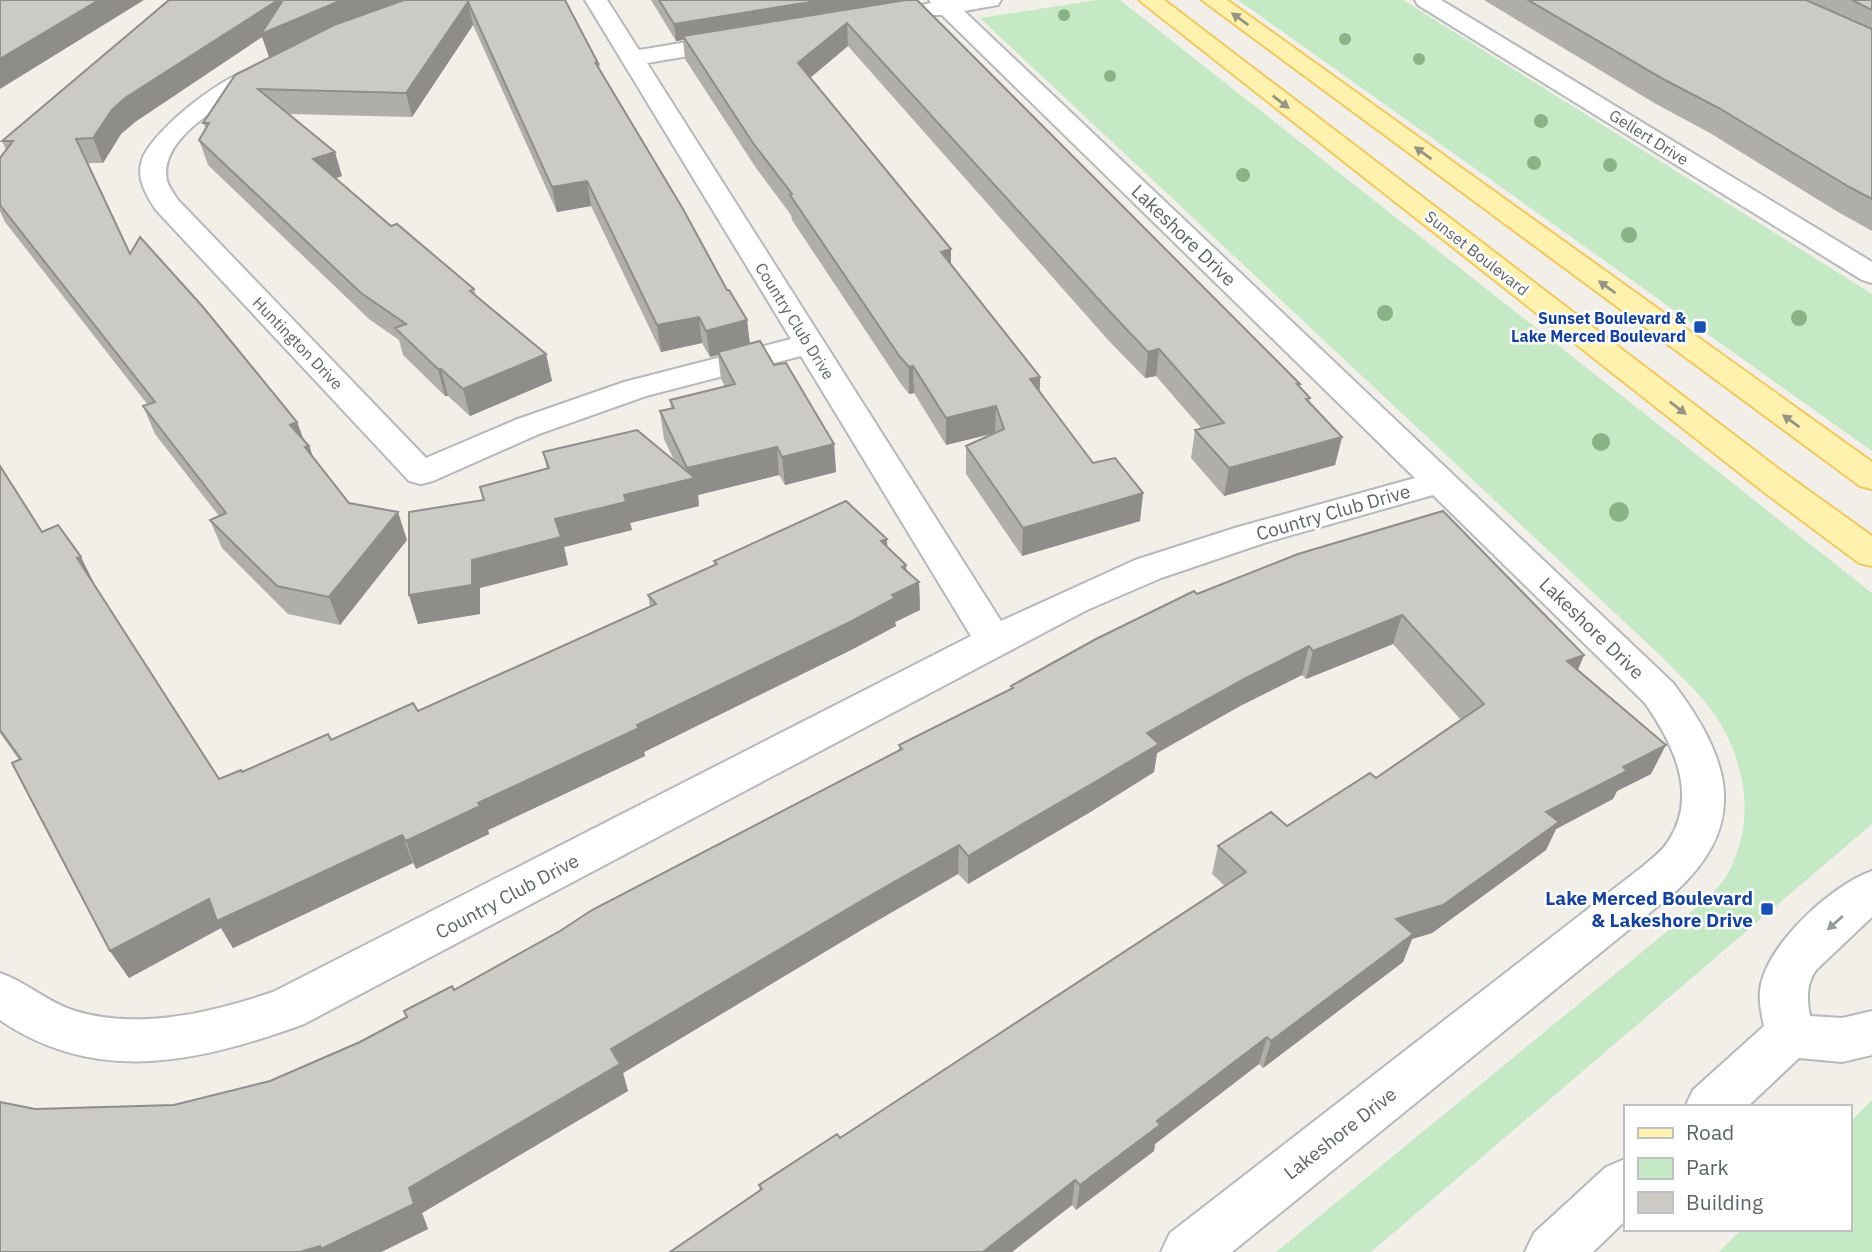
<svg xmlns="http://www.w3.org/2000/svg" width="1872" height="1252" font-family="'IBM Plex Sans',sans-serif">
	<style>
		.green { fill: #c5e8c5 }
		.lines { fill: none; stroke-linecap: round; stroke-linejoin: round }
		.minor-casing { stroke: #b5b8bc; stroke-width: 4 }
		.major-casing { stroke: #f2c960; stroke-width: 4 }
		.minor { fill: #fff; fill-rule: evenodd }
		.major { fill: #fff2af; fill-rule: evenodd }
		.tree { fill: #89b387 }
		.wall { fill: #afaea9 }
		.shaded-wall { fill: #8f8d8a }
		.building { fill: #cccac5; stroke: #8f8d8a; stroke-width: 2 }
		.oneway { fill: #979581 }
		.oneway2 { fill: #979a9d }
		.transit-dot { fill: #1a4fb4; stroke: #fff; stroke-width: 2.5 }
		.labels { text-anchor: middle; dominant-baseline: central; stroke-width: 5; stroke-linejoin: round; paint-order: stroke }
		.far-street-label { font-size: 16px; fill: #5f6368; stroke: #fff }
		.far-transit-label { font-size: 16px; font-weight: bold; fill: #164399; stroke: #fff; text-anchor: end }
		.street-label { font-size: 19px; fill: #5f6368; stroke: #fff }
		.transit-label { font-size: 19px; font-weight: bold; fill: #164399; stroke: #fff; text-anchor: end }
	</style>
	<rect width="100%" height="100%" fill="#f1efe8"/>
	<!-- green -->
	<path class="green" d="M1097 0H1120L1872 593V824L1371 1252H1276L1708 898C1715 890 1724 882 1728 873 1755 824 1747 767 1719 721 1704 697 1681 677 1662 657L980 18Z
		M1238 0H1403L1872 294V451Z
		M1872 1100V1252H1719L1742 1229H1849V1123Z"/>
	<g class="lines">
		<!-- minor casing -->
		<g class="minor-casing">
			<path id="minor" d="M585 0H607L639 50 736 34 744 36 747 41 744 46 736 48 647 63 1001 621 1135 560 1238 527 1415 478 942 15H922L919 10 922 5 931 3 929 0H1001L998 5 964 11 1673 683C1729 757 1752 823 1674 893L1232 1252H1161L1170 1233 1642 867C1651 859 1663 851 1669 840 1699 794 1672 742 1645 703L1433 495 1264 543 1161 578 1087 610 304 1024C202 1061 98 1087 0 1020V973C26 982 46 1001 72 1010 137 1031 210 1013 273 992L971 636 801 356 646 396 539 434 433 481 421 484 409 481 156 210C146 195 136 178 142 160 152 129 242 58 272 66L276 71 272 76C239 96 157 133 167 181 169 187 174 194 178 200L426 458 515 420 624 382 791 339Z
				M1415 0H1441L1872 262V283L1862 280 1418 5Z
				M1872 871V917L1816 970C1806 984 1807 999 1810 1016L1842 1018 1872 1011V1055L1842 1062 1799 1058 1747 1107H1685L1693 1090 1764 1026C1761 1012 1758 998 1761 984 1771 941 1832 885 1872 871Z
				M1625 1159V1221L1593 1252H1525L1534 1233 1606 1167Z"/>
		</g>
		<!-- major casing -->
		<g class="major-casing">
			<path id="major" d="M1139 0H1164L1784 473 1872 536V566L1859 563 1760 489Z
				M1202 0H1227L1872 462V489L1860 486Z"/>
		</g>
		<!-- minor -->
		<use href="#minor" class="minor"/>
		<!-- major -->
		<use href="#major" class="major"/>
	</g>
	<!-- trees -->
	<g class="tree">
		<circle cx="1064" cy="15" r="6"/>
		<circle cx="1345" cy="39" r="6"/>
		<circle cx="1419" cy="59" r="6"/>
		<circle cx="1110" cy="76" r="6"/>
		<circle cx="1541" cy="121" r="7"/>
		<circle cx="1534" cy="163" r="7"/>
		<circle cx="1610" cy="165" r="7"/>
		<circle cx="1243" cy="175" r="7"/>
		<circle cx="1629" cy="235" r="8"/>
		<circle cx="1385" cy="313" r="8"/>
		<circle cx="1799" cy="318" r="8"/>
		<circle cx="1601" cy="442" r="9"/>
		<circle cx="1619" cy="512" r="10"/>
	</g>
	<!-- wall -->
	<path class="wall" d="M169 0H565L599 65 600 70 727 290 747 320 750 344 774 365 834 444 836 472 785 485 779 475 698 495 699 506 630 523 632 530 564 547 568 565 480 588V614L418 624 409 595 484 501 547 469 543 452 674 460 664 439 660 411 671 409 670 400 725 387 721 379 718 355 710 357 702 343 661 352 591 206 557 212 473 25 412 117 288 114 342 176 336 178 391 226 474 289 476 296 546 354 552 381 470 416 448 396H445L403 355 399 340 369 319 208 165 199 140 206 129 203 123 277 54 262 37 135 122 121 134 103 163H88L130 254 297 422 304 440 309 446 313 457 349 503 407 540 340 625 288 614 222 548 210 520 219 516 155 434 143 406 148 405 5 222 0 211V158L6 150 2 141Z
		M651 0H900L1300 384V387L1310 398 1309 403 1342 437 1335 465 1224 496 1191 458 1195 430 1202 429 1156 376 1145 378 1109 341 848 46 810 78 951 249V265L1040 377V391L1093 463 1143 493 1140 521 1022 556 966 474V446L995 433 946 445 914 393 909 394 901 384 792 220 791 215 756 168 685 59 683 40 676 41Z
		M1484 0H1872V231L1838 212 1710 133 1656 104Z
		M0 466 42 532 95 585H94L219 779 331 740 418 711 650 606 648 595 715 565 714 561 887 547 906 565V571L919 582 920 610 895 622 896 626 851 650 644 752 645 756 488 830 489 834 416 869 413 863 233 948 221 928 129 978 110 951 19 760 0 733Z
		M1298 554 1584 655 1578 670 1651 774 1617 791 1613 799 1556 829 1546 850 1432 933 1412 939 1403 962 1263 1068 1259 1064 1155 1144 1154 1151 1076 1210 1072 1205 1012 1252H670L760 1191 759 1185 840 1138 1225 886 1212 874 1218 846 1287 826 1376 778 1461 720 1393 644 1306 679 1302 675 1240 706 1157 753 1154 772 1092 811 968 884 958 874 868 926 623 1073 628 1091 422 1213 428 1229 381 1252H0L35 1109 174 1105 270 1081 360 1042 454 990 899 751V745L1011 689V686L1197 594Z"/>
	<!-- shaded-wall -->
	<path class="shaded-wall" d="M99 0H144L0 89V59Z
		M278 0H415L269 57 262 37 135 122 121 134 103 163 93 138 112 110 125 98Z
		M823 0H900V5L683 36V40L676 41 674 24Z
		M468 2 473 25 412 117 406 93Z
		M847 23 848 46 799 87 798 63Z
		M335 152 342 176 320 184 313 159Z
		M587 181 591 206 557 212 552 187Z
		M951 249V275L941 252Z
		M699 317 702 343 661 352 657 325Z
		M747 320 750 347 718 352V355L710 357 706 331Z
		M1159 349 1156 376 1145 378 1148 352Z
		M546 354 552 381 470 416 463 389Z
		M913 366 914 393 909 394V367Z
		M438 369H441L448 396H445Z
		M1040 377 1039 404 1030 379Z
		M996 406 995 433 946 445V418Z
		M297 422 306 447 309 446 319 473 290 425Z
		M1342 437 1335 465 1224 496 1229 468Z
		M834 444 836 472 785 485 782 457Z
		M777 447 779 475 698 495 699 506 630 523 632 530 564 547 568 565 480 588V614L418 624 409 595 472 560 555 519 624 495 688 480 687 468Z
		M1143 493 1140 521 1022 556 1023 528Z
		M398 512 407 540 340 625 329 597Z
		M887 539 888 566 881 541Z
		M81 557 95 585 92 586 77 558Z
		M906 565 907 588 919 582 920 610 895 622 896 626 851 650 644 752 645 756 488 830 489 834 416 869 406 841 478 803 892 595 902 567Z
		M1402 615 1393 644 1306 679 1313 651Z
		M1309 646 1302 675 1240 706 1157 753 1154 772 1092 811 968 884V856L1147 733 1246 678Z
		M1584 655 1572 684 1567 661Z
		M1666 745 1651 774 1617 791 1613 799 1556 829 1546 850 1432 933 1412 939 1403 962 1263 1068 1271 1041 1396 919 1546 812 1623 767Z
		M402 835 413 863 233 948 221 928 129 978 110 951 209 899Z
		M959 845 958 874 868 926 623 1073 628 1091 422 1213 428 1229 381 1252H300L320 1246 409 1188 611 1049 866 898Z
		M1267 1037 1259 1064 1155 1144 1154 1151 1076 1210 1080 1185 1157 1121Z
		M1075 1180 1072 1205 1012 1252H983Z"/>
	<!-- building -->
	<path class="building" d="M0 0H99L0 59Z
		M169 0H278L125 98 112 110 93 138 76 139 130 254 140 237 203 307 297 422 290 425 309 446 305 447 349 503 398 512 329 597 277 586 210 520 226 513 143 406 155 402 0 205V158L13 141H2Z
		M283 0H342L261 34Z
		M404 0H565L599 65 595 62 683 209 727 290H729L747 320 706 331 699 317 657 325 587 181 552 187 468 2 406 93 258 89 335 152 313 159 391 226 397 224 474 289 470 291 546 354 463 389 441 369H438L395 328 406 324 361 293 199 140 209 123H203L235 75 334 25Z
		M659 0H823L674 24Z
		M906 0H917L1300 384H1297L1310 398 1306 399 1342 437 1229 468 1195 430 1224 423 1159 349 1148 352 1112 314 847 23 798 63 951 249 941 252 1040 377 1030 379 1093 463 1115 458 1143 493 1023 528 966 446 1004 429 996 406 946 418 913 366 909 367 900 357 790 195 792 194 753 143 683 36Z
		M1528 0H1806L1872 29V199L1849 187 1719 108 1665 80Z
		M1852 0H1872V10Z
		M760 341 774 365 786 363 834 444 782 457 777 447 687 468 660 411 674 408 670 400 735 384 718 352Z
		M637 430 695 478 624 495 626 502 555 519 561 537 472 560V585L409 595V512L484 500 480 487 549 468 543 452Z
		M0 466 42 532 58 525 81 557 77 558 219 779 241 770 242 772 328 734 331 740 413 703 418 711 656 604 648 595 717 564 714 561 846 501 887 539 881 541 906 565 902 567 919 582 892 595 895 598 850 622 637 725 639 728 478 803 480 806 406 841 402 835 217 921 209 899 110 951 12 763 21 759 0 730Z
		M1443 511 1584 655 1567 661 1666 745 1623 767 1627 771 1546 812 1559 822 1443 905 1396 919 1413 934 1271 1041 1267 1037 1157 1121 1160 1125 1080 1185 1075 1180 983 1252H670L762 1189 759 1185 837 1134 840 1138 1246 872 1218 846 1271 812 1287 826 1370 773 1376 778 1484 704 1402 615 1313 651 1309 646 1246 678 1147 733 1159 744 1095 782 968 856 959 845 866 898 611 1049 620 1064 409 1188 414 1204 321 1249 320 1246 300 1252H0V1102L35 1109 174 1105 270 1081 360 1042 407 1017 404 1011 452 986 454 990 560 931 592 910 902 749 899 745 1013 688 1011 686 1096 639 1194 591 1197 594 1298 554Z"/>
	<!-- one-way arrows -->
	<defs><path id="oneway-solid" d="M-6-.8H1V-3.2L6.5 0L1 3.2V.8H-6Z" transform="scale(1.75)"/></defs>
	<g class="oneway">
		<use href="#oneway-solid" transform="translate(1240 19) rotate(-144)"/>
		<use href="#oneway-solid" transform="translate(1281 102) rotate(38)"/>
		<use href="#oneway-solid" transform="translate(1423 153) rotate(-144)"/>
		<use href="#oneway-solid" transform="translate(1607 287) rotate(-144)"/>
		<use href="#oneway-solid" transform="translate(1678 408) rotate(38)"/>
		<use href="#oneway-solid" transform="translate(1791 421) rotate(-144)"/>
	</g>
	<use class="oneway2" href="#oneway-solid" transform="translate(1835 923) rotate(138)"/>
	<!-- markers -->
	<g class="transit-dot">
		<rect x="1693" y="320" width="14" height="14" rx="3.5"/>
		<rect x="1760" y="902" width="14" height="14" rx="3.5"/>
	</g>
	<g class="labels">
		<!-- far-street labels -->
		<g class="far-street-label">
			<text transform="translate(1649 137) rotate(32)">Gellert Drive</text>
			<text transform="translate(1477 253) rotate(38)">Sunset Boulevard</text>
			<text transform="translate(795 321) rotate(58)">Country Club Drive</text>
			<text transform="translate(298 343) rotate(46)">Huntington Drive</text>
		</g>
		<!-- far-transit labels -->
		<g class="far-transit-label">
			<text x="1686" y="318">Sunset Boulevard &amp;<tspan x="1686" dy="18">Lake Merced Boulevard</tspan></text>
		</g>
		<!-- street labels -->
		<g class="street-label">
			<text transform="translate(1184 235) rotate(44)">Lakeshore Drive</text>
			<text transform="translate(1333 512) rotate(-16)">Country Club Drive</text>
			<text transform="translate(1592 628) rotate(44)">Lakeshore Drive</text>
			<text transform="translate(507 896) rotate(-28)">Country Club Drive</text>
			<text transform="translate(1340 1133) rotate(-38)">Lakeshore Drive</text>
		</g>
		<!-- transit labels -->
		<g class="transit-label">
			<text x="1753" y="898">Lake Merced Boulevard<tspan x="1753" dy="22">&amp; Lakeshore Drive</tspan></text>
		</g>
	</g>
	<!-- legend -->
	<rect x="1624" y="1105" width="228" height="126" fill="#ffffff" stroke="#bfc1c3" stroke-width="2"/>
	<rect x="1638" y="1128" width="35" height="10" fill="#fff2af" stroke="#bfc1c3" stroke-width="2"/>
	<text x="1686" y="1140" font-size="21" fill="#5f6368">Road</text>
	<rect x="1638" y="1158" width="35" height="21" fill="#c5e8c5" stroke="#bfc1c3" stroke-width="2"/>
	<text x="1686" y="1175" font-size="21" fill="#5f6368">Park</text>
	<rect x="1638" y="1192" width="35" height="21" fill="#cccac5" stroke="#bfc1c3" stroke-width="2"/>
	<text x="1686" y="1210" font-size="21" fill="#5f6368">Building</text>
</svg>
